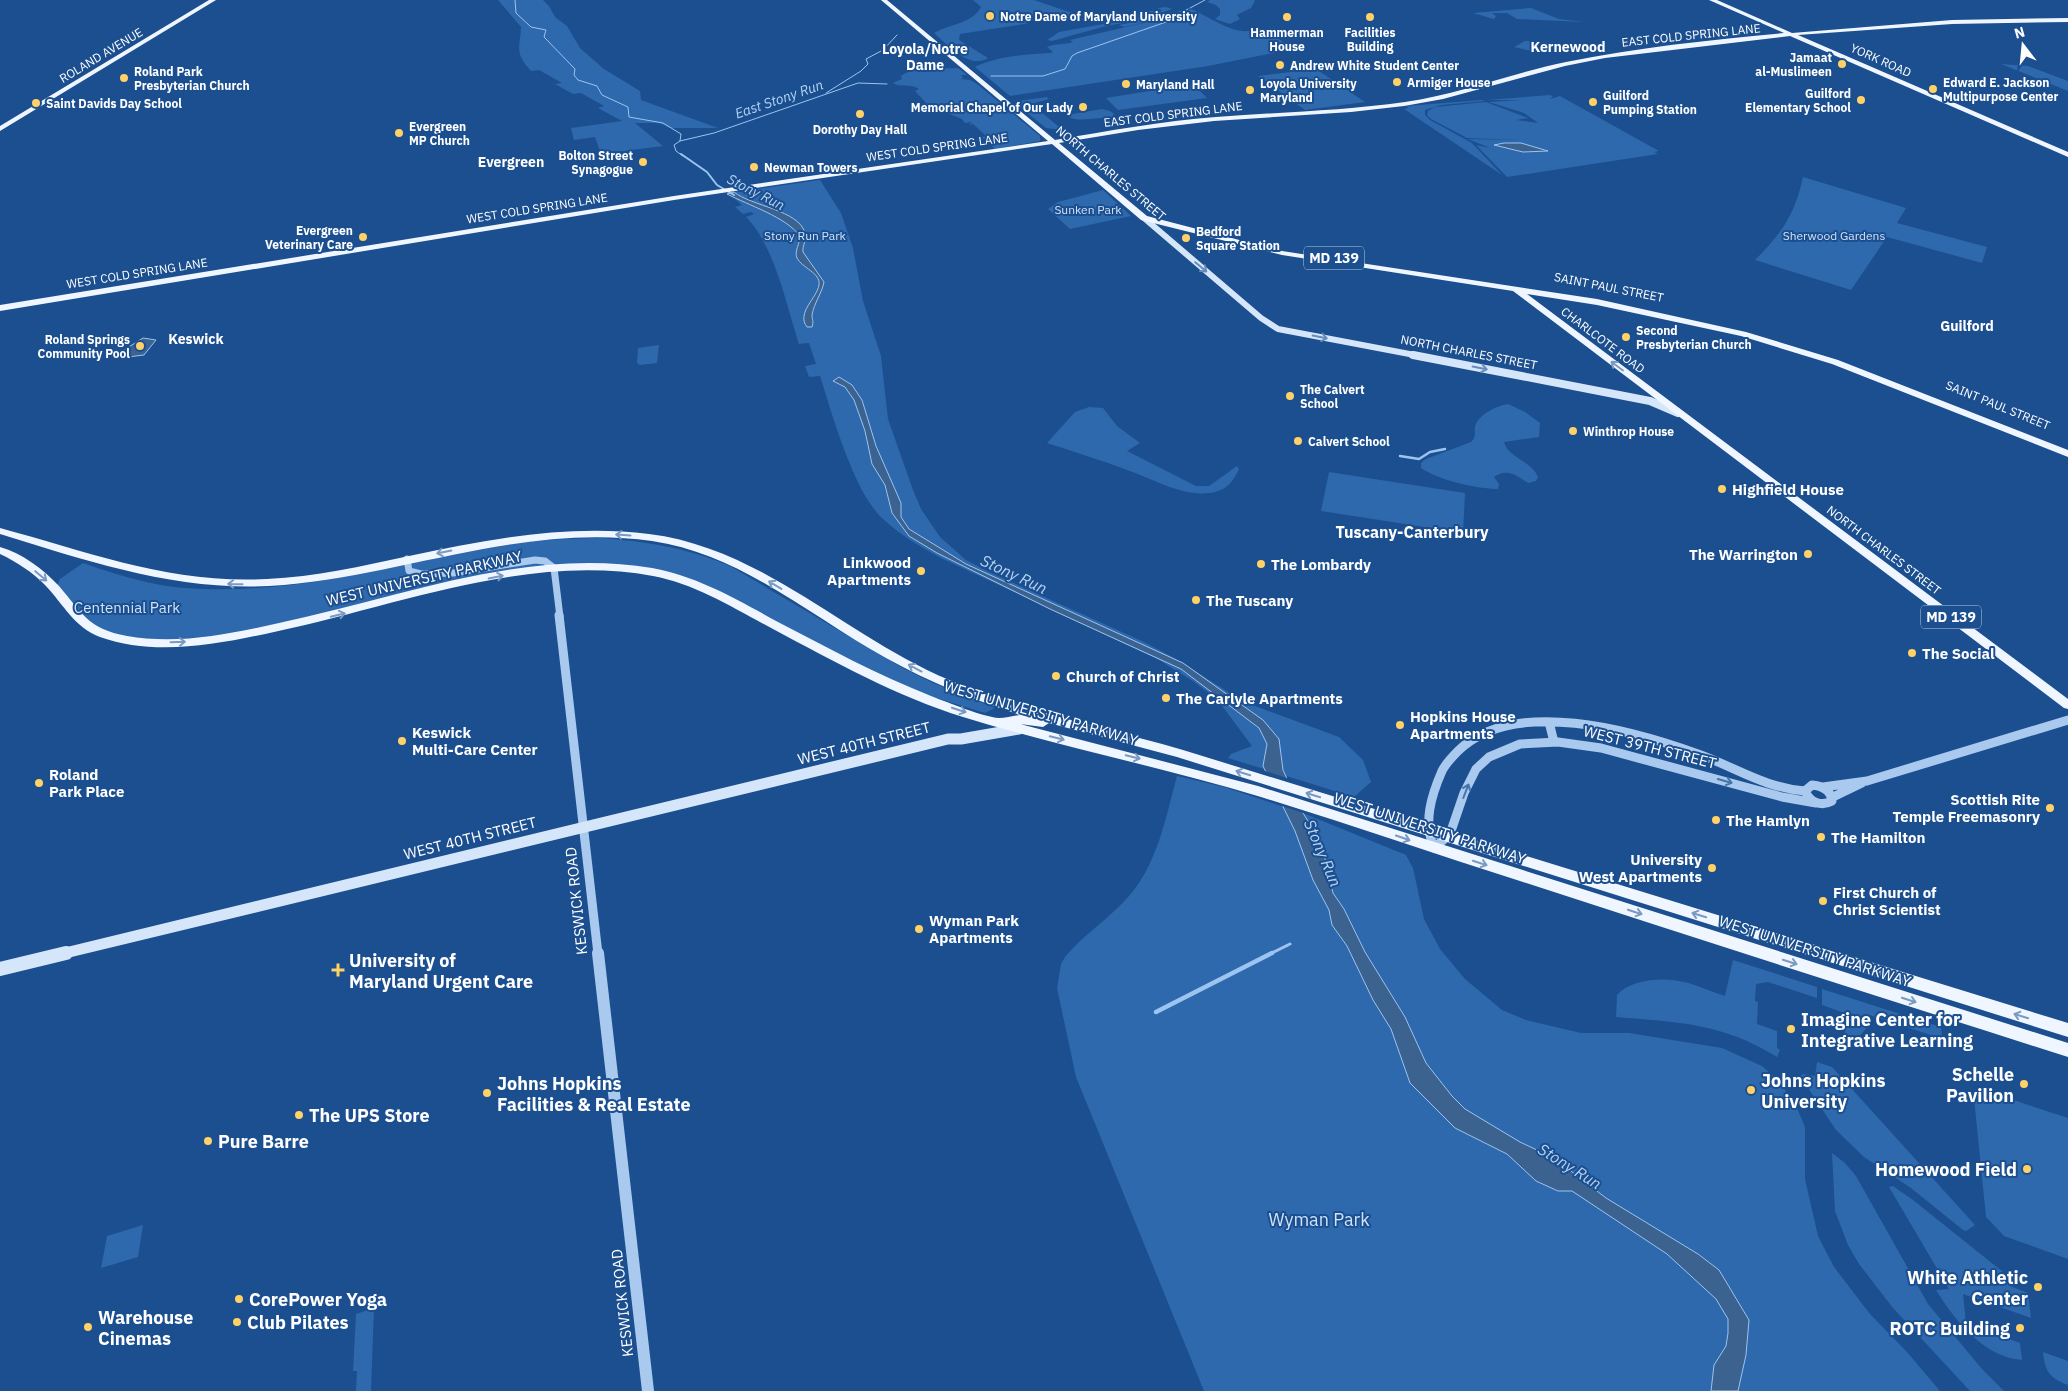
<svg xmlns="http://www.w3.org/2000/svg" width="2068" height="1391" font-family="'IBM Plex Sans',sans-serif">
	<style>
		.green { fill: #2e69ad }
		.water { fill: #3c6290; stroke: #9cc4f0 }
		.pier { fill: #1b4f8f }
		.lines { fill: none; stroke-linecap: round; stroke-linejoin: round }
		.stream-far4 { stroke: #9cc4f0; stroke-width: 1 }
		.stream-far3 { stroke: #9cc4f0; stroke-width: 2 }
		.stream-far2 { stroke: #9cc4f0; stroke-width: 2.5 }
		.stream-far1 { stroke: #9cc4f0; stroke-width: 3 }
		.stream { stroke: #9cc4f0; stroke-width: 4.5 }
		.tertiary-far2 { stroke: #a9c9ee; stroke-width: 7 }
		.tertiary-far1 { stroke: #a9c9ee; stroke-width: 9 }
		.tertiary { stroke: #a9c9ee; stroke-width: 12 }
		.secondary-far3 { stroke: #d6e6fa; stroke-width: 6 }
		.secondary-far2 { stroke: #d6e6fa; stroke-width: 8 }
		.secondary-far1 { stroke: #d6e6fa; stroke-width: 11 }
		.secondary { stroke: #d6e6fa; stroke-width: 14 }
		.primary { fill: #f0f6ff; fill-rule: evenodd }
		.oneway { stroke: #668bba }
		.oneway2 { stroke: #7b9ac1 }
		.oneway3 { stroke: #4674ac }
		.poi-dot { fill: #ffd166; stroke: #1b4f8f; stroke-width: 2 }
		.labels { text-anchor: middle; dominant-baseline: central; stroke-width: 4; stroke-linejoin: round; paint-order: stroke }
		.far-poi-label { font-size: 12px; font-weight: bold; fill: #fff; stroke: #1b4f8f; text-anchor: start }
		.far-street-label { font-size: 12px; fill: #fff; stroke: #1b4f8f }
		.far-park-label { font-size: 12px; fill: #cfe3fa; stroke: #1b4f8f }
		.far-neighbourhood-label { font-size: 14px; font-weight: bold; fill: #fff; stroke: #1b4f8f }
		.far-water-label { font-size: 14px; font-style: italic; fill: #b5d3f5; stroke: #1b4f8f }
		.shield { fill: #1b4f8f; stroke: #bbcadd; stroke-width: 1 }
		.shield-label { font-size: 14px; font-weight: bold; fill: #fff }
		.poi-label { font-size: 15px; font-weight: bold; fill: #fff; stroke: #1b4f8f; text-anchor: start }
		.street-label { font-size: 15px; fill: #fff; stroke: #1b4f8f }
		.park-label { font-size: 15px; fill: #cfe3fa; stroke: #1b4f8f }
		.neighbourhood-label { font-size: 16px; font-weight: bold; fill: #fff; stroke: #1b4f8f }
		.water-label { font-size: 16px; font-style: italic; fill: #b5d3f5; stroke: #1b4f8f }
		.near-poi-label { font-size: 18px; font-weight: bold; fill: #fff; stroke: #1b4f8f; text-anchor: start }
		.near-park-label { font-size: 18px; fill: #cfe3fa; stroke: #1b4f8f }
	</style>
	<rect width="100%" height="100%" fill="#1b4f8f"/>
	<!-- green -->
	<path class="green" d="M498 0H543L549 6 555 17 567 26 580 48 604 69 640 91 641 100 718 128H670L659 123H635L663 146 601 154 595 137 574 140 571 128 622 121 598 108 604 106 581 93 573 94 555 84 562 83 539 70 531 71C514 52 520 49 521 27Z
		M973 0H1034L1078 15 1064 19 1041 18 1024 24 960 34 959 40 988 58C969 70 947 44 934 33 949 24 972 24 981 7Z
		M1210 0H1254L1255 1 1251 8 1237 15 1240 19 1230 24 1215 19 1220 15V9L1216 5 1207 2Z
		M1166 7 1172 9 1135 22 1171 12 1154 20 1124 27 1119 25 1134 22C1106 24 1079 34 1052 41L1047 40 1059 32 1126 20 1146 11H1161L1162 10 1157 8Z
		M1531 8 1559 19 1584 22 1517 19 1507 13H1492L1496 16 1494 19 1473 13Z
		M1185 9H1187L1163 23 1123 36 1166 22 1191 9C1208 16 1230 33 1249 31L1255 36H1264L1266 33 1271 34 1294 49 1208 66 1010 96 975 67C997 56 1026 54 1051 53L1053 52 1047 47C1056 43 1065 45 1073 42L1070 40 1156 20Z
		M1525 41 1545 42 1553 45 1531 51 1514 47Z
		M2001 64 2028 66 2068 81V91Z
		M958 68 967 75H961L963 78 960 79 970 80 977 84 1040 136V141L995 149 982 137 986 136 973 124 969 125 972 122 965 123 962 119 929 106 915 91 919 89C911 83 900 88 893 83L902 79 901 76C914 66 941 69 958 68Z
		M1316 69 1365 102 1305 110 1258 76Z
		M1193 84 1207 98 1118 110 1106 98Z
		M1550 95 1553 96 1550 99 1560 96 1659 151 1654 152 1658 154 1507 177 1476 145 1490 148 1468 139 1517 140 1467 138 1431 119 1427 115 1428 111 1435 107 1486 102 1528 118 1516 120 1538 123 1524 113 1489 102 1520 100H1486Z
		M1047 97 1049 99 1031 104 1063 130 1046 128 1016 104 1018 101Z
		M1482 100 1485 101 1441 105 1425 110V115L1430 120 1472 143 1502 175 1404 109 1408 108 1407 106Z
		M1102 109 1110 111 1114 114 1111 119C1096 115 1079 125 1066 115Z
		M1803 177 1906 208 1897 223 1987 247 1982 263 1887 237 1851 290 1755 260C1782 233 1795 214 1803 177Z
		M820 180 841 213 853 248 863 301 881 356 888 419 913 490 921 509 940 537 966 560 989 572 1144 642 1176 659 1244 702 1339 737 1363 760 1371 782 1354 797 1228 758 1231 754 1252 746 1217 699 1193 681 1159 660 941 558C921 547 900 535 883 519 854 493 832 414 820 376L809 377 805 366 816 364 809 343 799 344C786 305 775 246 746 217L754 214 751 212 743 214 735 207 742 205 728 193Z
		M1103 190 1131 216 1070 229 1048 209 1058 202Z
		M659 345 657 363 640 365 637 363 638 348Z
		M1508 404 1525 412 1540 423 1539 437 1504 442C1508 458 1532 461 1538 477L1536 481 1528 483C1516 475 1507 468 1494 477L1499 484 1498 489C1477 489 1438 480 1421 468V463L1426 459 1471 442C1477 436 1474 433 1475 427 1478 414 1497 406 1508 404Z
		M1089 407 1103 408 1117 426 1140 443 1127 451 1196 486H1209L1237 466 1239 469C1234 480 1228 489 1215 492 1185 499 1154 479 1127 470 1101 460 1074 452 1047 443L1075 412Z
		M1329 472 1465 493 1463 533 1321 511Z
		M598 538C645 541 688 548 730 566L901 667 931 682 995 708 985 713 920 693 810 640 767 616 652 570 627 565 581 564 541 567 330 614 214 636 165 640 118 636 102 629 88 622 57 585 60 579 83 563C112 573 143 583 174 587 289 599 400 562 511 544 540 539 569 539 598 538Z
		M1177 776 1224 787 1290 809 1327 894 1448 1105 1525 1152 1729 1296 1728 1391H1204L1076 1077 1057 988 1061 964 1065 957C1084 934 1110 918 1129 896 1158 863 1166 816 1177 776Z
		M1303 813 1406 855 1413 868 1424 919 1440 949 1465 979 1502 1010 1526 1020 1581 1033H1629L1722 1048 1762 1066 1776 1078 1795 1103 1805 1127V1179L1818 1236 1834 1267 1870 1314 1907 1352 1940 1391H1738L1746 1355 1749 1320 1719 1270 1698 1254 1606 1198 1554 1158 1520 1142 1465 1109 1452 1096 1426 1063 1405 1017 1365 952 1344 909 1333 893 1321 842Z
		M1733 960 1817 987V998L1768 982 1756 984 1755 1001 1758 1002 1757 1024 1777 1031V1048L1780 1050 1777 1057C1722 1023 1678 1022 1616 1017L1617 995C1631 979 1664 977 1684 982 1698 985 1711 992 1725 996Z
		M1822 989 1941 1027 1942 1036 1937 1037 1869 1015V1025L1859 1037V1041L1845 1036 1844 1013 1822 1005Z
		M1817 1062 1832 1067 1975 1225 1966 1231 1963 1230 1911 1188 1864 1157 1836 1130 1800 1076 1803 1074 1815 1076Z
		M1989 1092 2068 1118V1259L2004 1236 1986 1217 1974 1098Z
		M1832 1153 1845 1163 1856 1176 1928 1304 1982 1369 2004 1391H1970L1893 1308 1859 1264 1848 1245 1835 1211Z
		M1893 1186 1913 1200 2003 1272 1998 1277 2010 1286 2028 1293 2031 1318 1963 1294 1966 1323 2020 1343 2022 1360C1984 1357 1955 1321 1936 1290L1949 1289 1889 1187Z
		M143 1225 138 1257 101 1268 107 1236Z
		M374 1308 371 1391H356L357 1371H353L356 1314Z
		M2043 1352 2068 1361V1385C2049 1378 2045 1371 2043 1352Z"/>
	<!-- water -->
	<path class="water" d="M1504 143H1521L1548 151 1523 152 1494 145Z
		M734 192C751 206 799 210 805 233 807 240 802 246 803 252L824 282C822 293 814 303 812 315 812 320 814 321 812 327H807C796 313 817 298 819 285 821 273 802 268 797 258 794 251 800 244 800 236 786 217 748 205 727 194Z
		M143 338 156 340 144 355 128 357 116 355Z
		M839 377 852 385 862 400 876 446 901 503V517L909 529 966 564 1183 663 1263 720 1279 739 1283 770 1303 813 1321 842 1333 893 1344 909 1365 952 1405 1017 1426 1063 1452 1096 1465 1109 1520 1142 1554 1158 1606 1198 1698 1254 1719 1270 1749 1320 1746 1355 1738 1391H1711L1714 1365 1726 1346 1728 1333V1319L1716 1299 1667 1254 1572 1191H1558L1536 1181 1507 1154 1455 1128 1410 1083 1391 1029 1373 1000 1347 946 1332 925 1329 910 1313 880 1295 831 1263 766 1267 744 1259 728 1181 669 1050 609 937 553 909 536 892 513 885 485 872 464 865 431 854 400 845 387 833 381Z"/>
	<!-- pier -->
	<path class="pier" d="M1262 770 1290 779 1306 814 1279 805Z"/>
	<g class="lines">
		<!-- stream-far4 -->
		<path class="stream-far4" d="M515 0 516 13 531 27 546 30 544 37 575 69 574 75 578 80 597 86 602 95 628 107 629 117 663 123 681 134 680 141 674 145 676 151 683 156
			M1190 8 1205 0
			M991 76H1043L1065 69 1072 56 1077 53 1166 22 1188 9
			M826 93 861 71 868 64 866 59 883 50 897 35
			M680 141 714 133 858 83 887 84"/>
		<!-- stream-far3 -->
		<path class="stream-far3" d="M681 154 707 172 717 185 734 195"/>
		<!-- stream-far2 -->
		<path class="stream-far2" d="M1400 456 1419 459 1430 452 1445 449"/>
		<!-- stream-far1 -->
		<path class="stream-far1" d="M1270 954 1290 944"/>
		<!-- stream -->
		<path class="stream" d="M1156 1012 1272 953"/>
		<!-- tertiary-far2 -->
		<path class="tertiary-far2" d="M407 559 409 571 421 574 453 573 535 560 545 561 554 568 560 617"/>
		<!-- tertiary-far1 -->
		<path class="tertiary-far1" d="M559 615 598 954
			M1549 722 1554 742
			M1812 785C1822 786 1831 790 1832 801 1821 807 1810 802 1805 791Z
			M1823 787 1867 781 2068 720
			M1805 791C1765 788 1735 767 1698 754 1634 731 1514 696 1458 751 1452 757 1446 763 1442 771 1431 796 1423 823 1434 848L1450 834 1464 793 1476 769 1489 757 1520 744 1558 742 1601 748 1782 797 1816 803
			M1833 797 1862 783"/>
		<!-- tertiary -->
		<path class="tertiary" d="M598 953 648 1391"/>
		<!-- secondary-far3 -->
		<path class="secondary-far3" d="M1144 218 1261 318 1278 329 1420 356"/>
		<!-- secondary-far2 -->
		<path class="secondary-far2" d="M1413 355 1650 401 1678 413"/>
		<!-- secondary-far1 -->
		<path class="secondary-far1" d="M61 954 948 739H961L1019 729"/>
		<!-- secondary -->
		<path class="secondary" d="M0 969 66 953"/>
		<!-- primary -->
		<path class="primary" d="M209 0H216L0 131V126Z
			M881 0H887L1055 140C1108 131 1162 121 1216 117 1279 112 1342 111 1405 102 1460 94 1512 73 1566 62 1638 47 1711 40 1784 33L1709 0H1717L1792 33 1952 20 2068 18V22L1952 24 1798 35 2068 152V157L1790 36 1605 58 1565 66 1443 99 1404 106 1351 112 1214 121 1138 130 1059 143 1147 216 1282 251 1597 299 1746 332 1838 360 2068 450V457L1832 364 1741 336 1597 305 1527 294 2068 699V709L2064 708 1513 291 1282 255 1141 220 1052 144 674 200 0 311V305L674 196 1048 141Z
			M0 528C92 553 170 584 267 579 315 577 362 566 409 556 488 539 568 524 649 534 755 547 835 625 927 670 1008 709 1097 725 1183 750L2068 1023V1037L1177 757 1049 723 1043 727 1020 724 1258 786 2068 1043V1057C1886 999 1704 941 1523 882 1435 854 1348 824 1261 797 1162 767 1061 747 963 717 896 696 835 662 773 629 735 609 696 584 653 576 526 553 397 606 274 632 219 644 155 657 100 637 74 627 64 605 45 585 32 572 17 562 0 554V547C22 553 43 569 59 586 82 613 88 629 127 636 177 645 230 634 279 623 401 597 526 547 652 568 697 576 738 600 778 622 828 648 878 675 931 696 947 702 983 717 999 718 1005 718 1014 716 1020 715 974 700 929 682 886 658 810 616 741 554 652 541 526 523 408 574 284 585 186 594 93 563 0 534Z"/>
	</g>
	<!-- one-way arrows -->
	<defs><path id="oneway-shaft" d="M-6 0H5M1.5-3L5.5 0L1.5 3" fill="none" stroke-width="1.6" stroke-linecap="round" stroke-linejoin="round" transform="scale(1.25)"/></defs>
	<g class="oneway">
		<use href="#oneway-shaft" transform="translate(1201 267) rotate(40)"/>
		<use href="#oneway-shaft" transform="translate(1320 337) rotate(11)"/>
		<use href="#oneway-shaft" transform="translate(1480 368) rotate(11)"/>
	</g>
	<g class="oneway2">
		<use href="#oneway-shaft" transform="translate(1617 366) rotate(-143)"/>
		<use href="#oneway-shaft" transform="translate(623 535) rotate(-176)"/>
		<use href="#oneway-shaft" transform="translate(444 552) rotate(169)"/>
		<use href="#oneway-shaft" transform="translate(41 576) rotate(40)"/>
		<use href="#oneway-shaft" transform="translate(496 577) rotate(-11)"/>
		<use href="#oneway-shaft" transform="translate(235 584) rotate(-179)"/>
		<use href="#oneway-shaft" transform="translate(775 585) rotate(-149)"/>
		<use href="#oneway-shaft" transform="translate(338 615) rotate(-14)"/>
		<use href="#oneway-shaft" transform="translate(178 642) rotate(-2)"/>
		<use href="#oneway-shaft" transform="translate(915 668) rotate(-152)"/>
		<use href="#oneway-shaft" transform="translate(959 710) rotate(18)"/>
		<use href="#oneway-shaft" transform="translate(1057 738) rotate(14)"/>
		<use href="#oneway-shaft" transform="translate(1133 757) rotate(14)"/>
		<use href="#oneway-shaft" transform="translate(1243 773) rotate(-163)"/>
		<use href="#oneway-shaft" transform="translate(1313 795) rotate(-163)"/>
		<use href="#oneway-shaft" transform="translate(1403 838) rotate(19)"/>
		<use href="#oneway-shaft" transform="translate(1480 863) rotate(18)"/>
		<use href="#oneway-shaft" transform="translate(1635 912) rotate(18)"/>
		<use href="#oneway-shaft" transform="translate(1699 915) rotate(-163)"/>
		<use href="#oneway-shaft" transform="translate(1790 962) rotate(18)"/>
		<use href="#oneway-shaft" transform="translate(1909 1000) rotate(18)"/>
		<use href="#oneway-shaft" transform="translate(2021 1016) rotate(-163)"/>
	</g>
	<g class="oneway3">
		<use href="#oneway-shaft" transform="translate(1725 781) rotate(16)"/>
		<use href="#oneway-shaft" transform="translate(1466 791) rotate(-69)"/>
	</g>
	<!-- markers -->
	<g class="poi-dot">
		<circle cx="990" cy="16" r="5"/>
		<circle cx="1287" cy="17" r="5"/>
		<circle cx="1370" cy="17" r="5"/>
		<circle cx="1842" cy="64" r="5"/>
		<circle cx="1280" cy="65" r="5"/>
		<circle cx="124" cy="78" r="5"/>
		<circle cx="1397" cy="82" r="5"/>
		<circle cx="1126" cy="84" r="5"/>
		<circle cx="1933" cy="89" r="5"/>
		<circle cx="1250" cy="90" r="5"/>
		<circle cx="1861" cy="100" r="5"/>
		<circle cx="1593" cy="102" r="5"/>
		<circle cx="36" cy="103" r="5"/>
		<circle cx="1083" cy="107" r="5"/>
		<circle cx="860" cy="114" r="5"/>
		<circle cx="399" cy="133" r="5"/>
		<circle cx="643" cy="162" r="5"/>
		<circle cx="754" cy="167" r="5"/>
		<circle cx="363" cy="237" r="5"/>
		<circle cx="1186" cy="238" r="5"/>
		<circle cx="1626" cy="337" r="5"/>
		<circle cx="140" cy="346" r="5"/>
		<circle cx="1290" cy="396" r="5"/>
		<circle cx="1573" cy="431" r="5"/>
		<circle cx="1298" cy="441" r="5"/>
		<circle cx="1722" cy="489" r="5"/>
		<circle cx="1808" cy="554" r="5"/>
		<circle cx="1261" cy="564" r="5"/>
		<circle cx="921" cy="571" r="5"/>
		<circle cx="1196" cy="600" r="5"/>
		<circle cx="1912" cy="653" r="5"/>
		<circle cx="1056" cy="676" r="5"/>
		<circle cx="1166" cy="698" r="5"/>
		<circle cx="1400" cy="725" r="5"/>
		<circle cx="402" cy="741" r="5"/>
		<circle cx="39" cy="783" r="5"/>
		<circle cx="2050" cy="808" r="5"/>
		<circle cx="1716" cy="820" r="5"/>
		<circle cx="1821" cy="837" r="5"/>
		<circle cx="1712" cy="868" r="5"/>
		<circle cx="1823" cy="901" r="5"/>
		<circle cx="919" cy="929" r="5"/>
		<path d="M335.5 962.5h5v5h5v5h-5v5h-5v-5h-5v-5h5z"/>
		<circle cx="1791" cy="1029" r="5"/>
		<circle cx="2024" cy="1084" r="5"/>
		<circle cx="1751" cy="1090" r="5"/>
		<circle cx="487" cy="1093" r="5"/>
		<circle cx="299" cy="1115" r="5"/>
		<circle cx="208" cy="1141" r="5"/>
		<circle cx="2027" cy="1169" r="5"/>
		<circle cx="2038" cy="1287" r="5"/>
		<circle cx="239" cy="1299" r="5"/>
		<circle cx="237" cy="1322" r="5"/>
		<circle cx="88" cy="1327" r="5"/>
		<circle cx="2020" cy="1328" r="5"/>
	</g>
	<g class="labels">
		<!-- far-poi labels -->
		<g class="far-poi-label">
			<text x="1000" y="16">Notre Dame of Maryland University</text>
			<text x="1287" y="32" text-anchor="middle">Hammerman<tspan x="1287" dy="14">House</tspan></text>
			<text x="1370" y="32" text-anchor="middle">Facilities<tspan x="1370" dy="14">Building</tspan></text>
			<text x="1832" y="57" text-anchor="end">Jamaat<tspan x="1832" dy="14">al-Muslimeen</tspan></text>
			<text x="1290" y="65">Andrew White Student Center</text>
			<text x="134" y="71">Roland Park<tspan x="134" dy="14">Presbyterian Church</tspan></text>
			<text x="1407" y="82">Armiger House</text>
			<text x="1943" y="82">Edward E. Jackson<tspan x="1943" dy="14">Multipurpose Center</tspan></text>
			<text x="1260" y="83">Loyola University<tspan x="1260" dy="14">Maryland</tspan></text>
			<text x="1136" y="84">Maryland Hall</text>
			<text x="1851" y="93" text-anchor="end">Guilford<tspan x="1851" dy="14">Elementary School</tspan></text>
			<text x="1603" y="95">Guilford<tspan x="1603" dy="14">Pumping Station</tspan></text>
			<text x="46" y="103">Saint Davids Day School</text>
			<text x="1073" y="107" text-anchor="end">Memorial Chapel of Our Lady</text>
			<text x="409" y="126">Evergreen<tspan x="409" dy="14">MP Church</tspan></text>
			<text x="860" y="129" text-anchor="middle">Dorothy Day Hall</text>
			<text x="633" y="155" text-anchor="end">Bolton Street<tspan x="633" dy="14">Synagogue</tspan></text>
			<text x="764" y="167">Newman Towers</text>
			<text x="353" y="230" text-anchor="end">Evergreen<tspan x="353" dy="14">Veterinary Care</tspan></text>
			<text x="1196" y="231">Bedford<tspan x="1196" dy="14">Square Station</tspan></text>
			<text x="1636" y="330">Second<tspan x="1636" dy="14">Presbyterian Church</tspan></text>
			<text x="130" y="339" text-anchor="end">Roland Springs<tspan x="130" dy="14">Community Pool</tspan></text>
			<text x="1300" y="389">The Calvert<tspan x="1300" dy="14">School</tspan></text>
			<text x="1583" y="431">Winthrop House</text>
			<text x="1308" y="441">Calvert School</text>
		</g>
		<!-- far-street labels -->
		<g class="far-street-label">
			<text transform="translate(1691 35) rotate(-6)">EAST COLD SPRING LANE</text>
			<text transform="translate(101 55) rotate(-31)">ROLAND AVENUE</text>
			<text transform="translate(1881 60) rotate(24)">YORK ROAD</text>
			<text transform="translate(1173 114) rotate(-7)">EAST COLD SPRING LANE</text>
			<text transform="translate(937 147) rotate(-8)">WEST COLD SPRING LANE</text>
			<text transform="translate(1111 173) rotate(40)">NORTH CHARLES STREET</text>
			<text transform="translate(537 208) rotate(-9)">WEST COLD SPRING LANE</text>
			<text transform="translate(137 273) rotate(-9)">WEST COLD SPRING LANE</text>
			<text transform="translate(1609 287) rotate(11)">SAINT PAUL STREET</text>
			<text transform="translate(1603 340) rotate(37)">CHARLCOTE ROAD</text>
			<text transform="translate(1469 352) rotate(11)">NORTH CHARLES STREET</text>
			<text transform="translate(1998 405) rotate(22)">SAINT PAUL STREET</text>
			<text transform="translate(1884 550) rotate(37)">NORTH CHARLES STREET</text>
		</g>
		<!-- far-park labels -->
		<g class="far-park-label">
			<text x="1088" y="209">Sunken Park</text>
			<text x="805" y="235">Stony Run Park</text>
			<text x="1834" y="235">Sherwood Gardens</text>
		</g>
		<!-- far-neighbourhood labels -->
		<g class="far-neighbourhood-label">
			<text x="1568" y="47">Kernewood</text>
			<text x="925" y="49">Loyola/Notre<tspan x="925" dy="16">Dame</tspan></text>
			<text x="511" y="162">Evergreen</text>
			<text x="1967" y="326">Guilford</text>
			<text x="196" y="339">Keswick</text>
		</g>
		<!-- far-water labels -->
		<g class="far-water-label">
			<text transform="translate(779 99) rotate(-19)">East Stony Run</text>
			<text transform="translate(756 192) rotate(27)">Stony Run</text>
		</g>
		<!-- shield labels -->
		<g class="shield">
			<rect x="1304" y="246.5" width="60" height="23" rx="4"/>
			<rect x="1921" y="605.5" width="60" height="23" rx="4"/>
		</g>
		<g class="shield-label">
			<text x="1334" y="258">MD 139</text>
			<text x="1951" y="617">MD 139</text>
		</g>
		<!-- poi labels -->
		<g class="poi-label">
			<text x="1732" y="489">Highfield House</text>
			<text x="1798" y="554" text-anchor="end">The Warrington</text>
			<text x="911" y="562" text-anchor="end">Linkwood<tspan x="911" dy="17">Apartments</tspan></text>
			<text x="1271" y="564">The Lombardy</text>
			<text x="1206" y="600">The Tuscany</text>
			<text x="1922" y="653">The Social</text>
			<text x="1066" y="676">Church of Christ</text>
			<text x="1176" y="698">The Carlyle Apartments</text>
			<text x="1410" y="716">Hopkins House<tspan x="1410" dy="17">Apartments</tspan></text>
			<text x="412" y="732">Keswick<tspan x="412" dy="17">Multi-Care Center</tspan></text>
			<text x="49" y="774">Roland<tspan x="49" dy="17">Park Place</tspan></text>
			<text x="2040" y="799" text-anchor="end">Scottish Rite<tspan x="2040" dy="17">Temple Freemasonry</tspan></text>
			<text x="1726" y="820">The Hamlyn</text>
			<text x="1831" y="837">The Hamilton</text>
			<text x="1702" y="859" text-anchor="end">University<tspan x="1702" dy="17">West Apartments</tspan></text>
			<text x="1833" y="892">First Church of<tspan x="1833" dy="17">Christ Scientist</tspan></text>
			<text x="929" y="920">Wyman Park<tspan x="929" dy="17">Apartments</tspan></text>
		</g>
		<!-- street labels -->
		<g class="street-label">
			<text transform="translate(424 578) rotate(-13)">WEST UNIVERSITY PARKWAY</text>
			<text transform="translate(1041 713) rotate(16)">WEST UNIVERSITY PARKWAY</text>
			<text transform="translate(864 743) rotate(-14)">WEST 40TH STREET</text>
			<text transform="translate(1650 747) rotate(14)">WEST 39TH STREET</text>
			<text transform="translate(1430 828) rotate(18)">WEST UNIVERSITY PARKWAY</text>
			<text transform="translate(470 838) rotate(-14)">WEST 40TH STREET</text>
			<text transform="translate(576 901) rotate(-96)">KESWICK ROAD</text>
			<text transform="translate(1815 951) rotate(18)">WEST UNIVERSITY PARKWAY</text>
			<text transform="translate(622 1303) rotate(-96)">KESWICK ROAD</text>
		</g>
		<!-- park labels -->
		<g class="park-label">
			<text x="127" y="607">Centennial Park</text>
		</g>
		<!-- neighbourhood labels -->
		<g class="neighbourhood-label">
			<text x="1412" y="532">Tuscany-Canterbury</text>
		</g>
		<!-- water labels -->
		<g class="water-label">
			<text transform="translate(1014 574) rotate(25)">Stony Run</text>
			<text transform="translate(1323 853) rotate(67)">Stony Run</text>
			<text transform="translate(1570 1166) rotate(32)">Stony Run</text>
		</g>
		<!-- near-poi labels -->
		<g class="near-poi-label">
			<text x="349" y="960">University of<tspan x="349" dy="21">Maryland Urgent Care</tspan></text>
			<text x="1801" y="1019">Imagine Center for<tspan x="1801" dy="21">Integrative Learning</tspan></text>
			<text x="2014" y="1074" text-anchor="end">Schelle<tspan x="2014" dy="21">Pavilion</tspan></text>
			<text x="1761" y="1080">Johns Hopkins<tspan x="1761" dy="21">University</tspan></text>
			<text x="497" y="1083">Johns Hopkins<tspan x="497" dy="21">Facilities &amp; Real Estate</tspan></text>
			<text x="309" y="1115">The UPS Store</text>
			<text x="218" y="1141">Pure Barre</text>
			<text x="2017" y="1169" text-anchor="end">Homewood Field</text>
			<text x="2028" y="1277" text-anchor="end">White Athletic<tspan x="2028" dy="21">Center</tspan></text>
			<text x="249" y="1299">CorePower Yoga</text>
			<text x="98" y="1317">Warehouse<tspan x="98" dy="21">Cinemas</tspan></text>
			<text x="247" y="1322">Club Pilates</text>
			<text x="2010" y="1328" text-anchor="end">ROTC Building</text>
		</g>
		<!-- near-park labels -->
		<g class="near-park-label">
			<text x="1319" y="1219">Wyman Park</text>
		</g>
	</g>
	<!-- north arrow -->
	<g transform="translate(2023 45) rotate(344)" stroke="#1b4f8f" stroke-width="4" paint-order="stroke">
	<path d="M0-4L9 19L0 12L-9 19Z" fill="#ffffff"/>
	<text y="-8" font-size="14" font-weight="bold" text-anchor="middle" fill="#ffffff">N</text>
	</g>
</svg>
